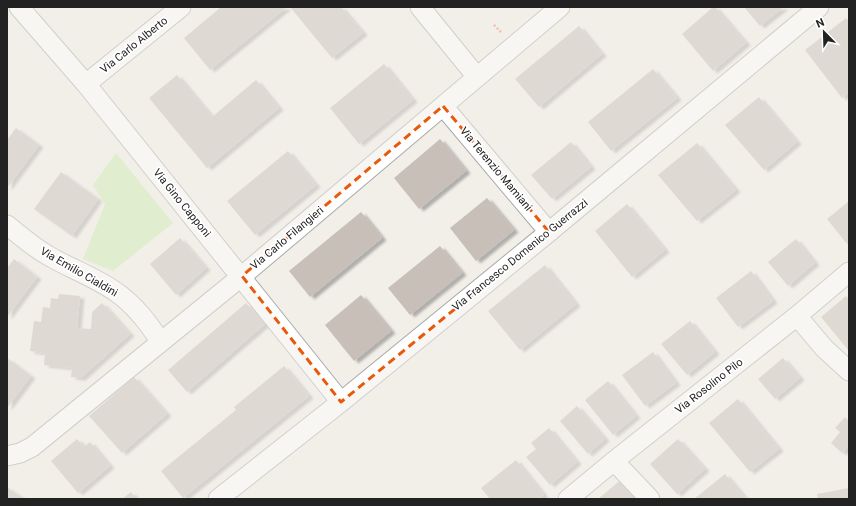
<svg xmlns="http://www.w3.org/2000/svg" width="856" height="506" font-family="Roboto,sans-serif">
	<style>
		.grass { fill: #cdebb0 }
		.building { fill: #c7bfb8; filter: url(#shadow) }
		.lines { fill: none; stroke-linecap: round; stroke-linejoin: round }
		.minor-casing { stroke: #a9a9a9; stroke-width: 21 }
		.path { stroke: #fa8072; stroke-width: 2.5; stroke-dasharray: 2 2; stroke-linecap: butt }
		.minor { stroke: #fff; stroke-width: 19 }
		.marked { fill: none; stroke: #e8590c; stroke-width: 3; stroke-dasharray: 8 5; stroke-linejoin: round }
		.labels { text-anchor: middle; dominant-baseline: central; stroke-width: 3.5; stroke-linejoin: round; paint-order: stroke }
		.street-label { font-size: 11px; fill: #222; stroke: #fff }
	</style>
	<defs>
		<filter id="shadow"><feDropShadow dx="4.5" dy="2.5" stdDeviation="1" flood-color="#0004"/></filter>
	</defs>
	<rect width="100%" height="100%" fill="#f2efe9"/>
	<!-- grass -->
	<path class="grass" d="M116 153 173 223 113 271 83 259 105 204 93 185Z"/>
	<!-- building -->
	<path class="building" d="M221 7H287L210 70 184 38Z
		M290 7H341L363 33 332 58Z
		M713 7H715L746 43 713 71 682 34Z
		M744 7H784L760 26Z
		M846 18 849 21V92L842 98 805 50Z
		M579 26 602 54 539 107 515 79Z
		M384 64 413 100 359 144 330 108Z
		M653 69 677 98 611 151 588 122Z
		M177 75 212 117 256 80 279 108 207 168 149 98Z
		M759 97 797 142 764 170 725 125Z
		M16 128 39 145 7 188V140Z
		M440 139 466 171 419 209 394 178Z
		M571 142 591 167 552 199 531 175Z
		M697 143 736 190 697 221 658 175Z
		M288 151 316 185 255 235 227 201Z
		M61 172 98 199 72 236 34 209Z
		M487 198 514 230 476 261 450 228Z
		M849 201V242L847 244 827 219Z
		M627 204 665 250 632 277 595 231Z
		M361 212 382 238 310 297 289 271Z
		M180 238 206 268 176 295 150 264Z
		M796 239 815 263 788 286 768 262Z
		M440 246 462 273 410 315 388 288Z
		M14 259 37 277 7 317V268Z
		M545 265 576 304 520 350 488 311Z
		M751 271 773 301 738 327 716 298Z
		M59 294 80 296 77 328 91 329 92 312 102 303 130 334 81 378 71 377 72 368 44 365 45 353 30 351 34 321 41 322 43 307 50 308 51 298 58 299Z
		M361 295 391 331 354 361 325 325Z
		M846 296 849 299V351L821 317Z
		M246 303 265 324 187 392 168 370Z
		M690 321 715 352 687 375 661 344Z
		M653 352 676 383 645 406 622 375Z
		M7 358 31 376 7 408Z
		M783 358 800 378 775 399 758 379Z
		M284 366 309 396 183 498 161 471 236 410 234 407Z
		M134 377 167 414 122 453 89 416Z
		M608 381 636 416 613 435 585 400Z
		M738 399 779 449 750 472 709 423Z
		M577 406 605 439 588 454 560 421Z
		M845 417 849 421V445L842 453 831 443 840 432 835 428Z
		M549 428 577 462 550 485 526 457 536 449 531 443Z
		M77 439 84 447 90 442 110 466 78 493 51 461Z
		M678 439 705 469 677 494 650 464Z
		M516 460 544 495 539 499H490L481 488Z
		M725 474 746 499H694Z
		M623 478 641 499H598Z
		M7 487 24 499H7Z
		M849 488V499H818L817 494Z
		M131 492 136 499H122Z"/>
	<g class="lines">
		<!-- minor casing -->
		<g class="minor-casing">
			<path id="minor" d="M19 7 86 84 341 402
				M420 7 477 77
				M86 84 181 7
				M443 106 549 232
				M7 225C21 236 34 248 49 256 71 269 95 277 116 292 135 305 148 323 161 342
				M797 316 824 348 849 371
				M7 456 20 453 32 447 242 276 560 7
				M614 461 650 499
				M218 499 341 402 549 232 819 7
				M568 499 614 461 797 316 849 272"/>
		</g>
		<!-- path -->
		<path class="path" d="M494 25 501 32"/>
		<!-- minor -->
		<use href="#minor" class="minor"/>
	</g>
	<!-- marked area -->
	<path d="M0 0H856V506H0ZM443 106 549 232 341 402 242 276Z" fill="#f2efe9" fill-opacity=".55" fill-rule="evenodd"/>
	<path class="marked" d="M443 106 549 232 341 402 242 276Z"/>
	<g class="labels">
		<!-- street labels -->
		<g class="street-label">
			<text transform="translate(134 45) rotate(-39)">Via Carlo Alberto</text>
			<text transform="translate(496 169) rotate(50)">Via Terenzio Mamiani</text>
			<text transform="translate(182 203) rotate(51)">Via Gino Capponi</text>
			<text transform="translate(287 238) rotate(-40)">Via Carlo Filangieri</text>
			<text transform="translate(520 255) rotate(-39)">Via Francesco Domenico Guerrazzi</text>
			<text transform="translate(79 272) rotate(30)">Via Emilio Cialdini</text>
			<text transform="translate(709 386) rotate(-38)">Via Rosolino Pilo</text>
		</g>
	</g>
	<!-- border -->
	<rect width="856" height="506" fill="none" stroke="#222222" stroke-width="16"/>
	<!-- north arrow -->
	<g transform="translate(824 32) rotate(337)" stroke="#ffffff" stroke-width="3" paint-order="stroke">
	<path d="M0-3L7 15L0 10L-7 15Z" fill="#222222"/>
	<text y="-6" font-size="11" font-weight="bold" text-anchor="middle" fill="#222222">N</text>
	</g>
</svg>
